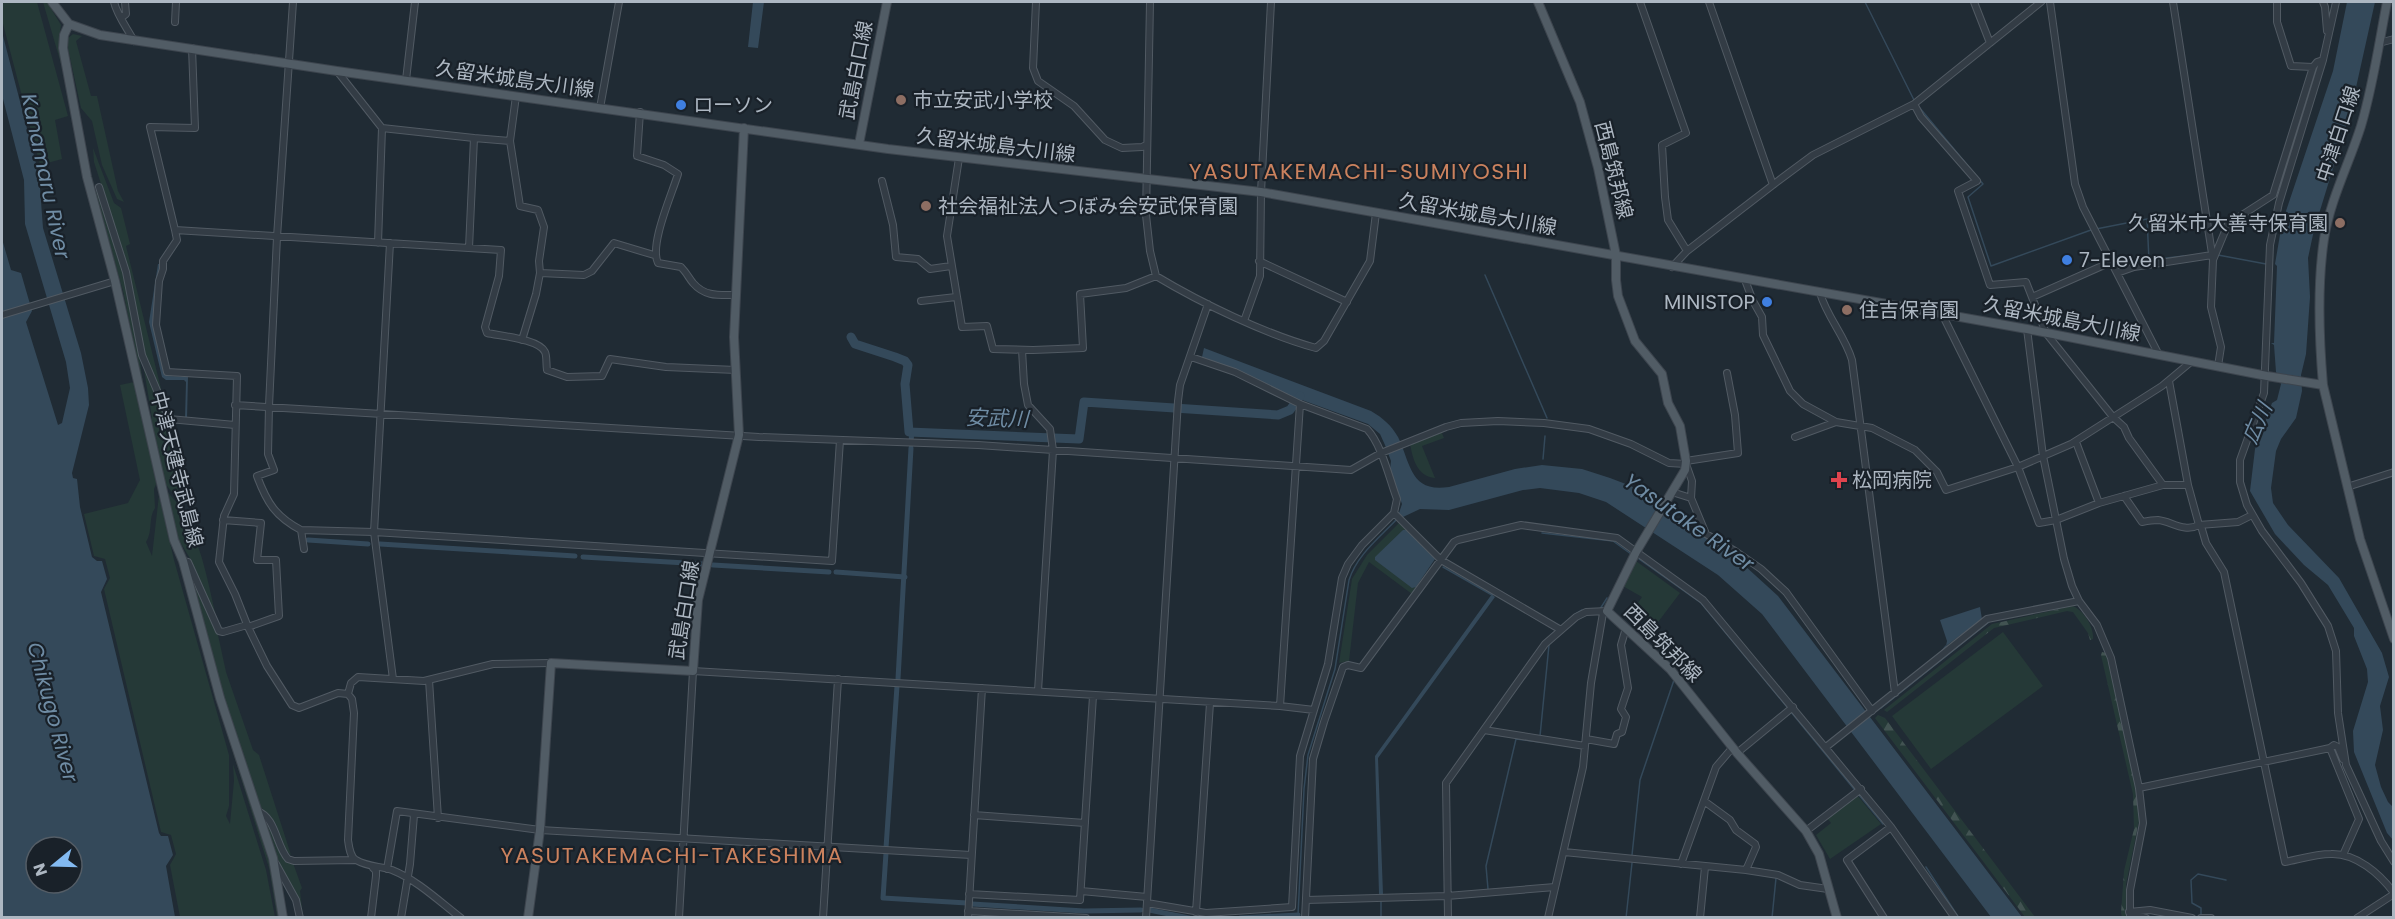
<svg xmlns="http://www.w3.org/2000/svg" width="2395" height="919" font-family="Poppins,'Noto Sans JP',sans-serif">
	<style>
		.green { fill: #253937 }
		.forest { fill: url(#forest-firs) }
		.water { fill: #34495a; fill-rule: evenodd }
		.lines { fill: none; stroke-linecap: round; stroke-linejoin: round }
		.stream { stroke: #34495a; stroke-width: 1.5 }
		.canal { stroke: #34495a; stroke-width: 5 }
		.river { stroke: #34495a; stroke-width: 9 }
		.minor-casing { stroke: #515a63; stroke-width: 8 }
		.major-casing { stroke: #3d454e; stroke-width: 10 }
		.minor { stroke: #333c45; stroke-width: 6 }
		.major { stroke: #515c65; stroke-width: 8 }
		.education-dot { fill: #8d6e63; stroke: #192129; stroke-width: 2 }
		.shop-dot { fill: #3f7fe0; stroke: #192129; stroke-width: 2 }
		.health-dot { fill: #e0444e; stroke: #192129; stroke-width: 2 }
		.labels { text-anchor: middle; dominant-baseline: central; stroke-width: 4.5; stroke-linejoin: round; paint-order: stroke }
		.street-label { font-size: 20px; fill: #adb7c2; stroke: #192129 }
		.poi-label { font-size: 20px; fill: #adb7c2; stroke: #192129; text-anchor: start }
		.water-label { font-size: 21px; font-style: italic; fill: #6f8ca4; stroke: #192129 }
		.quarter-label { font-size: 22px; letter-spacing: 1.5px; fill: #cb825e; stroke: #192129 }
	</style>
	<defs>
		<pattern id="forest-firs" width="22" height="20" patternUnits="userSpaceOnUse" patternTransform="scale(1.5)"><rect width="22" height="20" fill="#253937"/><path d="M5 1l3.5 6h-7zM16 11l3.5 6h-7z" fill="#425352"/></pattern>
	</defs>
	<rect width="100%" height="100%" fill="#202b34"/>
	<!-- green -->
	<path class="green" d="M2 2H37L68 116 55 120 62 159 40 165 2 20Z
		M43 2H47L61 25 59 39 66 81Z
		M73 34 82 36 76 41 91 96H97L118 191 124 202 117 199 102 165 92 121 81 108 67 44 68 38Z
		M93 148 114 203 121 208 130 244 126 246 165 405 144 357 117 234 94 162Z
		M95 192H97L124 275 133 314 147 410 123 291Z
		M143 364 171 424V440L184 503 183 506 163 481 150 425 152 418Z
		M134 382 157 482 154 489 155 508C148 518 153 531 146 542L152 556 159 495 174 560 229 755V806L226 816 230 824 234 781 233 764 266 870 275 917H180L170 865 176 854 171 835 161 832 104 589 110 578 105 559 94 556 84 514 128 503 140 480 120 385Z
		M1441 431 1444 438 1422 446 1435 478C1417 477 1412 457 1410 443Z
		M164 488 184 511 188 529C201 538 212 602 217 620L197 582 191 560 177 537Z
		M1400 522 1407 530 1412 587H1416L1412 594 1369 562 1358 583 1349 661 1339 663 1352 579 1367 555Z
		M180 560 271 866 280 917H277L269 868 209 676Z
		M1636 561 1680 593 1646 638 1643 636C1649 622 1651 614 1635 607L1642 597 1621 585Z
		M193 582 218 635 226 672 253 750 259 755 291 855 285 850 276 824 260 806 225 705Z
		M2003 632 2043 686 1931 769 1892 716Z
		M1857 795 1881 824 1830 859 1816 835 1831 823 1827 818Z
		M265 819 293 863 302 888 300 891 303 916 277 862Z"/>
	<!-- forest -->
	<path class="forest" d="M2073 606C2084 611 2094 627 2093 639L2090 640 2088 633 2073 612 2067 611 1994 628 1887 712 1884 710 1992 624Z
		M2102 652 2106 653 2137 793 2139 821 2126 884V917H2122L2121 913 2124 871 2134 829 2133 794 2101 655Z
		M1878 715 1885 718 2035 917H2025L1875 718Z"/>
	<!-- water -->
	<path class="water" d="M753 2H764L758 48 748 47Z
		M2347 2H2375L2351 110 2314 230 2308 258 2310 297 2306 354 2301 375 2302 391 2296 418 2281 439 2276 451 2271 488 2273 503 2288 525 2339 578 2382 653 2389 677 2380 706 2383 730 2375 765 2381 787 2388 802 2393 807V840L2387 833 2354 752 2353 731 2368 682 2367 669 2354 636V628L2328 585 2304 565 2275 534 2250 491 2255 449 2272 403 2277 400 2281 384 2276 372 2274 345 2271 343H2274L2277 266 2275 264 2282 223 2333 71Z
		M2 32 39 175 43 228 81 353 88 388 89 405 72 473 73 478 77 479 80 507 92 557 97 561H102L107 579 101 592 159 833 161 836H168L173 855 166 866 175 917H2V239L11 270 21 273 32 311 26 322 58 425 62 423 70 388 66 362 25 224 24 180 2 95ZM36 847H72V883H36Z
		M158 264H161L153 323 164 372 167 376 188 377 187 419H185L186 382 184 380H166L162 377 149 322Z
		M1204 348 1371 411C1383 418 1391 425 1398 437 1411 464 1410 493 1449 487L1515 469 1542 465 1582 469 1610 478 1631 486 1681 522 1733 555 1778 596 2022 917H1991L1762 614 1718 575 1606 502 1579 493 1540 488 1523 490 1449 510 1420 509 1403 517 1399 513 1402 504 1390 470 1391 461 1385 445 1380 434 1368 424 1291 396 1252 377 1202 357Z
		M1403 530H1407L1435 559 1416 587 1412 588 1375 560V557Z
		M1492 594 1495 597 1378 758 1383 894H1379L1375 756Z
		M1980 607 1982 619 1946 646 1947 641 1940 620Z"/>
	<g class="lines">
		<!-- stream -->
		<path class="stream" d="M1865 2 1914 100
			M1919 107 1983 184 1968 197 1991 266 2091 230
			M2096 229 2147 219 2149 260 2184 256
			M2218 255 2266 264
			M1485 275 1547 418
			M1543 459 1545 436
			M1542 533 1613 541 1631 554
			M1639 559 1701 603 1787 707
			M1443 567 1492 595
			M1600 609 1607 598
			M1574 615 1582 610
			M1941 652 1946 646
			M1881 708 1989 622
			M1791 712 1854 789
			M1540 736 1549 645
			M1859 795 1883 824
			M1632 855 1640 780 1674 680
			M1926 867 1959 918
			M1488 889 1486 866 1516 739 1540 742
			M1381 901V918
			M2201 916V908L2192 903 2191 880 2198 874 2226 880
			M1300 918 1298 915 1304 789 1308 755 1335 669 1349 580C1357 555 1379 538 1397 519
			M1626 918 1632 863
			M1772 918 1776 878"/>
		<!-- canal -->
		<path class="canal" d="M911 441 912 432
			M308 540 368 544
			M380 544 575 556
			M583 557 703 564
			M713 565 829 572
			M836 572 905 577
			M898 679 911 448
			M886 848 897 686
			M886 853 883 898 967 903
			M972 904 1084 911 1141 910
			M1149 910 1189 918
			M1240 918 1298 915"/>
		<!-- river -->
		<path class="river" d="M851 337 855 344 895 357 905 361 908 365 905 384 909 432 1079 439 1084 402 1278 415 1290 410 1300 396"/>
		<!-- minor casing -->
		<g class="minor-casing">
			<path id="minor" d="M114 2C117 15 127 28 134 41
				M293 2 277 237 269 406 268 454 274 470 257 476C267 503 276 517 301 530L304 549
				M1036 2 1033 68 1038 81 1074 106 1105 140 1122 148 1142 147 1146 145
				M1150 2 1146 215 1150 251 1156 276C1201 303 1265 334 1316 348L1324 341 1370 261 1376 213
				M1640 2 1686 133 1662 145 1665 197 1668 220 1687 251
				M1709 2 1773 185
				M1974 2 1990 43
				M2050 2 2075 184 2083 207 2159 355
				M2173 2 2213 260 2211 307 2221 347 2218 366
				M2277 2V22L2291 66 2313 67
				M2323 2 2325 7 2327 31
				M2336 2 2323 60 2279 203 2270 245 2264 393 2240 460V482L2247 505 2262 531 2301 583 2328 626 2336 651 2338 713 2346 765 2381 841 2394 862
				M122 17 126 14 125 2
				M175 22 176 2
				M2379 43 2394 39
				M337 71 382 128 474 138
				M406 80 415 2
				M516 96 510 141 520 206 538 210 544 227 539 261 540 273 536 294 522 340
				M1914 104 1921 117 1977 181 1958 191 1990 285 2026 282 2046 333 2113 417 2124 427 2129 438 2163 485H2188L2199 525
				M600 108 619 2
				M640 112 637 156 664 165 678 174C672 194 649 245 658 263L681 267C686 272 689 278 693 283 705 297 719 295 736 295
				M959 158 947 236 962 327 987 326 993 349 1033 350 1083 348 1080 294 1126 288 1156 276
				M882 181 893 225 896 257 918 259 930 269 951 266
				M99 187 126 272 142 355 169 419 235 425
				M175 230 150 127 195 128 192 48
				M378 243 382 128
				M390 243 374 532 832 561 840 440
				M469 248 474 138 510 141
				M2213 260 2228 224 2273 195 2313 67 2317 62 2323 60
				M1259 261 1347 302
				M1672 267 1687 251 1782 178 1813 155 1914 104 2041 2
				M540 273 584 275 592 271 614 243 654 255
				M2117 273 2134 267 2212 255
				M1745 280 1753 301 1762 317 1763 335 1790 391 1803 404 1836 422 1872 428 1915 450 1937 472 1946 490 2018 467 2071 444 2162 386 2192 361
				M1820 293C1827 317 1845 336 1852 360L1895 693
				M2032 297 2111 262
				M921 301 956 297
				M1942 314 2018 467 2039 523 2056 520 2099 503 2163 485
				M2 315 115 281
				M1244 321 1260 276 1261 192 1271 2
				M2027 329 2043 456 2064 559 2072 586 2079 601 2097 625 2111 658 2139 788 2143 823 2130 890V918
				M1022 350 1024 384 1028 405 1050 429 1053 450 1038 691
				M2169 381 2188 485
				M235 405 759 437 978 445 1351 470 1381 453 1446 427 1461 423 1498 421 1544 423 1589 429 1631 444 1669 463 1686 464 1692 481 1691 498
				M1795 437 1836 422
				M2076 442 2099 503
				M1686 461 1738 453 1735 415 1727 373
				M2347 487 2394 472
				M1672 492 1691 498 1706 534 1735 551 1761 569 1786 592 1872 711
				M2124 496 2142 522C2147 521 2153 520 2158 520 2171 521 2184 533 2199 525L2238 522 2252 515
				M1394 513 1441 560 1561 630
				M223 520 261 523 257 560H276L279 616 248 627
				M2201 526 2206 543 2224 572 2285 862C2300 859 2316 854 2331 854 2356 853 2380 874 2394 893
				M301 530 374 532 393 679
				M183 561 188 562 219 631 223 632 247 625
				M429 680 438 818
				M348 694 338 693 299 708 292 705 267 666 248 627 235 594 219 562 224 516 234 494 237 376 167 372 156 325 159 281 163 269V261L177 240 175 230 501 250 499 276 485 327 487 333C500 336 539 339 545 352 547 356 546 364 547 370L567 377 602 376 610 359 666 367 736 370
				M1280 706 1314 710
				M1484 730 1585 746
				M1586 739 1614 744 1617 734 1622 732 1626 717 1621 709 1628 688 1621 645 1626 628
				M1826 747 1987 619 2079 601
				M2330 748 2359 819 2343 855
				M1737 753 1793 707
				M2139 788 2330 748 2334 745 2338 747 2343 759
				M1704 801 1730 820 1736 830 1755 844 1756 847 1746 870
				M257 811C276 817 276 846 288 859L294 861 355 860
				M974 815 1085 823
				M1806 831 1861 789
				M1564 852 1746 870 1778 875 1800 885 1828 889
				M276 864 296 900 300 918
				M1681 864 1716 767 1733 747
				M387 869 397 811 540 830 971 855
				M1081 891 1147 897
				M969 894 1080 900 1093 696
				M1306 900 1447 896 1555 887
				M1147 903 1206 913 1292 907 1300 756 1328 664 1342 578 1348 564 1362 545 1394 513 1397 499C1389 478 1382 445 1367 429L1300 404 1235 372 1191 357
				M968 911 1086 918
				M1196 912 1210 703
				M2129 912 2150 910 2192 918
				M2132 913 2146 918
				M371 918 376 876V871L373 868
				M401 918 410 864 414 815
				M461 918C439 901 417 880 392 870 380 866 368 867 356 860 350 857 349 847 348 840L354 713 352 699 348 694 351 683 358 677 424 681 493 664 551 663
				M679 918 693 671 1280 706 1300 404
				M823 918 838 679
				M968 918 982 688
				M1146 918 1178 401 1180 385 1208 304
				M1305 918 1313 759 1324 722 1343 667 1348 665 1361 668 1454 542 1458 540 1521 525 1617 538 1703 600 1891 827 1955 918
				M1448 918 1446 783 1545 644 1576 617 1586 612 1607 611
				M1548 918 1583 767 1591 683 1603 613
				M1700 918 1705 867
				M1884 918 1847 860 1891 827
				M2201 918H2211
				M2357 918 2394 894"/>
		</g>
		<!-- major casing -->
		<g class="major-casing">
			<path id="major" d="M52 2 69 24 100 35 337 71 888 149 1261 192 2027 329 2267 376 2323 385
				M1538 2 1580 102 1598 168 1616 255V280L1618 296 1635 341 1662 374 1668 403 1680 426 1686 461 1685 470 1636 552 1607 611 1670 669 1737 753 1806 831 1819 854 1837 918
				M2387 2C2379 43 2373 86 2361 126 2349 164 2330 200 2324 239 2317 286 2319 338 2323 385L2360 539 2394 639
				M69 24 64 35 63 48 87 177 115 281 174 540 183 561 220 698 273 858 283 918
				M859 144 887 2
				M528 918 540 830 551 663 693 671 698 600 739 435 734 337 744 128"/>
		</g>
		<!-- minor -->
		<use href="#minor" class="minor"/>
		<!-- major -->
		<use href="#major" class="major"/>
	</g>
	<!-- markers -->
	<g class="education-dot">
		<circle cx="901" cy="100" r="6"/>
		<circle cx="926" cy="206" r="6"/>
		<circle cx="2340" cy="223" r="6"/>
		<circle cx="1847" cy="310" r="6"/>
	</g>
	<g class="shop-dot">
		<circle cx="681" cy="105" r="6"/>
		<circle cx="2067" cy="260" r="6"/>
		<circle cx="1767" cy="302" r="6"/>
	</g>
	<path class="health-dot" d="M1836 471h6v6h6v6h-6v6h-6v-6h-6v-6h6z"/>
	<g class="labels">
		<!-- street labels -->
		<g class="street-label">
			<text transform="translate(856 70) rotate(-79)">武島白口線</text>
			<text transform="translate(515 79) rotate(8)">久留米城島大川線</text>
			<text transform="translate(2338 134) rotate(-72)">中津白口線</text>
			<text transform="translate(996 145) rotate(7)">久留米城島大川線</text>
			<text transform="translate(1614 170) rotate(76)">西島筑邦線</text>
			<text transform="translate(1478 214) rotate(10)">久留米城島大川線</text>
			<text transform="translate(2062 319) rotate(11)">久留米城島大川線</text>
			<text transform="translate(177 469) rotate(76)">中津天建寺武島線</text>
			<text transform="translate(684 610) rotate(-81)">武島白口線</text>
			<text transform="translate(1663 643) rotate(45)">西島筑邦線</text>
		</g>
		<!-- poi labels -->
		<g class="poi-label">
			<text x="913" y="100">市立安武小学校</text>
			<text x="693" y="105">ローソン</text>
			<text x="938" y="206">社会福祉法人つぼみ会安武保育園</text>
			<text x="2328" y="223" text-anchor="end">久留米市大善寺保育園</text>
			<text x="2079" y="260">7-Eleven</text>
			<text x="1755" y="302" text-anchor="end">MINISTOP</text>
			<text x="1859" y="310">住吉保育園</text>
			<text x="1852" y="480">松岡病院</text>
		</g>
		<!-- water labels -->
		<g class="water-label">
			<text transform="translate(46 176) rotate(78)">Kanamaru River</text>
			<text transform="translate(997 418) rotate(2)">安武川</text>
			<text transform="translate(2257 423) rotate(-66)">広川</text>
			<text transform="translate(1689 522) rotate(35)">Yasutake River</text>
			<text transform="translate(53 712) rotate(75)">Chikugo River</text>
		</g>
		<!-- quarter labels -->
		<g class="quarter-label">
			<text x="1359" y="171">YASUTAKEMACHI-SUMIYOSHI</text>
			<text x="672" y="855">YASUTAKEMACHI-TAKESHIMA</text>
		</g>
	</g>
	<!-- border -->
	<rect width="2395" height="919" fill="none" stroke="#adb7c2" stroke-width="6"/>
	<!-- north arrow -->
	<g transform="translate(54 865) rotate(251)"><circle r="28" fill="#192129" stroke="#545d66" stroke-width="1.5"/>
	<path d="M0-4.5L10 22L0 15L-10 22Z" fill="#83baf1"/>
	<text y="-9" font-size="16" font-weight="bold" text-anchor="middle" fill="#adb7c2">N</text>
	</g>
</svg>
